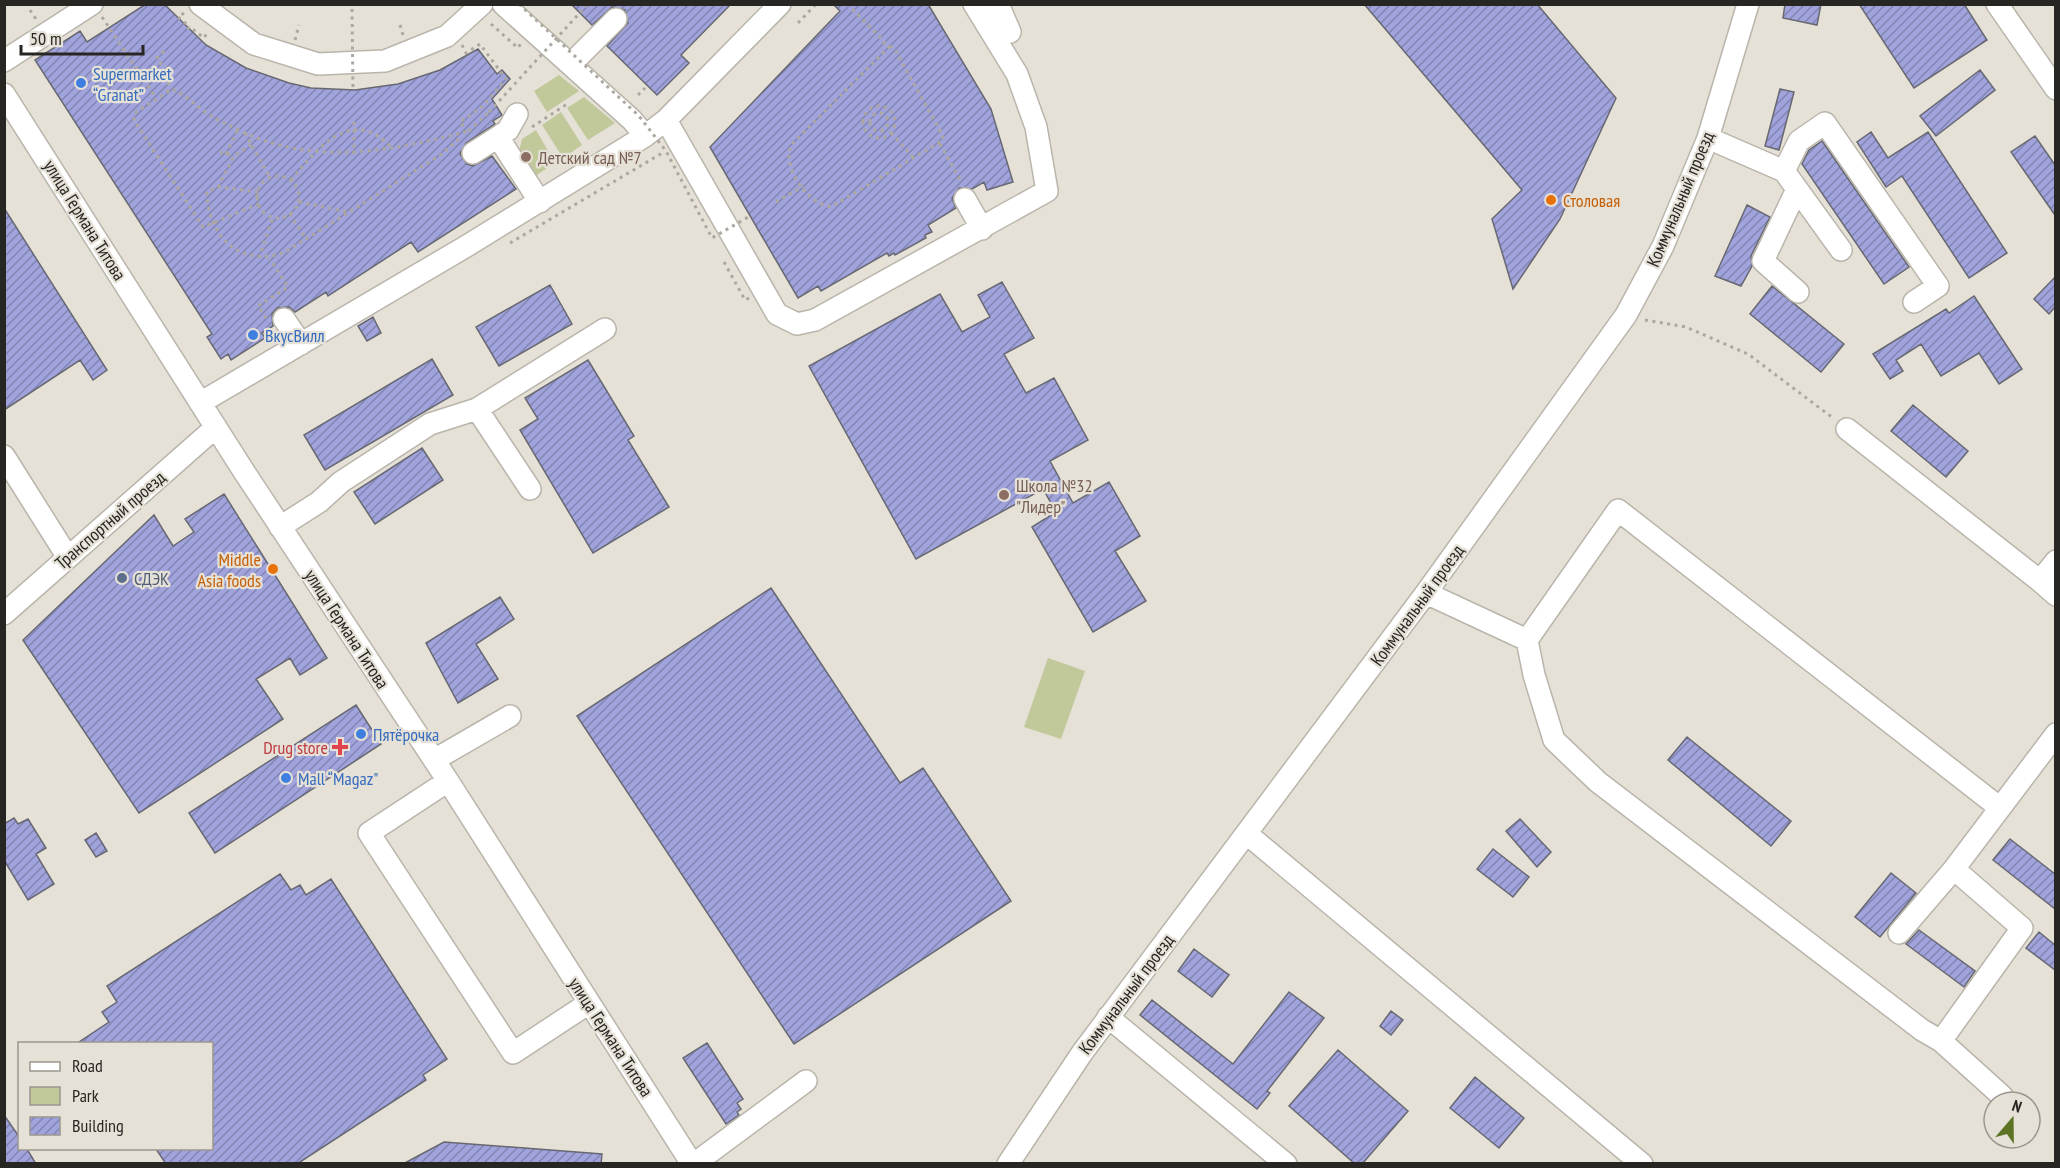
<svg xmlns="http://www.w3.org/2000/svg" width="2060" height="1168" font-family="'PT Sans Narrow',sans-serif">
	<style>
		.green { fill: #c1c89a }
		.building { fill: url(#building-hatch); stroke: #676872; stroke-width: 1.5 }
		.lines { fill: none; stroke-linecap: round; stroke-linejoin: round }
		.minor-casing { stroke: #b9b5ab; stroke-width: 24 }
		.path { stroke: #aca8a0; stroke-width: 3; stroke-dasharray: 3 4.5; stroke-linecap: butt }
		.minor { stroke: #fff; stroke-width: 21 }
		.path-bridge { stroke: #aca8a0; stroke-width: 3; stroke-dasharray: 3 4.5; stroke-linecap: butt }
		.shop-dot { fill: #3f7fe0; stroke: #e6e1d7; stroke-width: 2 }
		.education-dot { fill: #8d6e63; stroke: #e6e1d7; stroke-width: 2 }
		.food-dot { fill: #e8710a; stroke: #e6e1d7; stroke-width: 2 }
		.service-dot { fill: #5c6f8a; stroke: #e6e1d7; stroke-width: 2 }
		.health-dot { fill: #e0444e; stroke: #e6e1d7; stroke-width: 2 }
		.labels { text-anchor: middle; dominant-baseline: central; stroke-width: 4.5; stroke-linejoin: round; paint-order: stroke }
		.shop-label { font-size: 18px; fill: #366cbe; stroke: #e6e1d7; text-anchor: start }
		.education-label { font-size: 18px; fill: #785e54; stroke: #e6e1d7; text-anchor: start }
		.street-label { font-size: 18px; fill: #282622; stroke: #e6e1d7 }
		.food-label { font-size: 18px; fill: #c56008; stroke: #e6e1d7; text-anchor: start }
		.service-label { font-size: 18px; fill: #4e5e75; stroke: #e6e1d7; text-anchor: start }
		.health-label { font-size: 18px; fill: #be3a42; stroke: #e6e1d7; text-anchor: end }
	</style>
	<defs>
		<pattern id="building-hatch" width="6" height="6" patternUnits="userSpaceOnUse" patternTransform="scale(1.5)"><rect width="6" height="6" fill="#a0a3dc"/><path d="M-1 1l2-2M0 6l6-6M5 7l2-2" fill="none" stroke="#8285b2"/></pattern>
	</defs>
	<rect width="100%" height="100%" fill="#e6e1d7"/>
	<!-- green -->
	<path class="green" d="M559 75 579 91 547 112 534 91Z
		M584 97 615 123 588 140 567 108Z
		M561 112 582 145 563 158 542 125Z
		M536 130 555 163 535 176 519 151 522 139Z
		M1048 658 1085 671 1061 739 1024 727Z"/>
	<!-- building -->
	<path class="building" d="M146 4H164L206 45 246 68 289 83 311 88 355 90 398 84 440 70 478 49 497 74 502 70 510 79 492 99 502 115 493 121 495 124 466 143 460 154 467 164 473 166 492 156 516 189 418 252 411 242 328 296 326 292 295 312 289 307 277 308 272 314 273 326 262 333 265 338 231 360 228 354 221 359 207 337 212 334 35 60 80 31 87 42Z
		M571 4H731L681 55 689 63 657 95 607 46 628 23 625 10 612 7 592 25Z
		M833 4H928L991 109 1013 182 987 190 984 182 972 189 959 188 952 198 956 208 928 225 932 232 925 235 926 238 895 255 894 253 889 256 887 253 821 291 818 286 798 298 710 147 840 11Z
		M1364 4H1537L1616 98 1560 219 1513 289 1492 219 1522 190Z
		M1785 4H1821L1817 25 1783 18Z
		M1859 4H1964L1987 40 1914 88Z
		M1980 70 1995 90 1936 136 1920 116Z
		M1780 89 1794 92 1779 150 1765 146Z
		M1871 132 1888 158 1928 132 2007 253 1969 278 1902 176 1886 187 1857 142Z
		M2035 136 2055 165V215L2011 152Z
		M1822 141 1909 267 1884 284 1802 164 1809 150Z
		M1747 205 1770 217 1751 256 1752 266 1741 286 1715 276Z
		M4 208 107 370 93 380 80 360 4 410Z
		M2055 277V307L2049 314 2034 299Z
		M1002 282 1034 338 1004 354 1026 393 1054 378 1088 440 1050 461 1073 503 1109 482 1140 536 1115 551 1146 601 1093 632 1032 527 1056 512 1043 489 916 559 809 366 940 294 962 332 990 317 978 295Z
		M550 285 572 324 499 366 476 327Z
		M1772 286 1844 344 1821 372 1750 314Z
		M1974 296 2022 369 1999 384 1979 353 1941 376 1921 344 1896 360 1903 371 1890 379 1873 354 1946 309 1949 313Z
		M373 317 381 333 367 341 358 326Z
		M432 359 453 395 325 470 304 435Z
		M588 360 634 436 628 440 669 507 593 553 520 430 538 419 525 398Z
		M1913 405 1968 451 1946 477 1891 431Z
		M422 448 443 480 375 524 354 492Z
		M224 494 327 658 300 675 290 658 256 679 283 719 139 813 23 640 154 515 173 546 194 532 185 519Z
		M771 588 900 783 923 768 1011 901 794 1044 577 716Z
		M500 597 514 619 476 644 498 679 458 703 426 643Z
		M356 705 381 744 215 853 189 813Z
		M1687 737 1791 821 1771 846 1668 760Z
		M14 818 18 824 28 819 46 848 36 854 54 884 28 900 4 860V824Z
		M1520 819 1551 852 1537 867 1506 831Z
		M96 833 107 851 96 857 85 840Z
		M2010 839 2055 874V909L1993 860Z
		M1493 849 1529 877 1513 897 1477 869Z
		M1891 873 1916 893 1880 937 1855 917Z
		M280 874 291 890 300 885 306 895 331 879 447 1059 423 1075 426 1080 297 1164H166L156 1149H212V1044H76L109 1022 102 1012 117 1002 107 986Z
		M1919 930 1975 971 1964 987 1906 944Z
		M2039 932 2055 945V970L2026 948Z
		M1194 949 1229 975 1212 997 1178 971Z
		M1289 992 1324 1018 1267 1091 1270 1093 1257 1109 1140 1015 1152 1000 1233 1064Z
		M1391 1011 1403 1020 1391 1035 1380 1026Z
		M707 1043 743 1099 737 1103 741 1109 737 1112 739 1115 726 1124 683 1058Z
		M1338 1050 1408 1111 1362 1164H1355L1289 1106Z
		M1475 1077 1524 1118 1499 1148 1450 1108Z
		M4 1115 20 1138V1149H27L36 1164H4Z
		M444 1142 602 1154 601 1164H403Z"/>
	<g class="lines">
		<!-- minor casing -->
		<g class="minor-casing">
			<path id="minor" d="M200 4 254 44 318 64 385 61 447 36 482 4
				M503 4 632 120 645 136
				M998 4 1010 32
				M1997 4 2056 89
				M579 56 616 19
				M4 61 92 4
				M4 94 243 470 448 781 692 1164
				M517 114 508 130 498 137 540 202
				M666 120 777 314 797 324 815 320 1047 191 1036 127 1017 74 974 4
				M1708 138 1784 171 1841 250
				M473 153 498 137
				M1784 171 1799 141 1825 123 1938 286 1914 302
				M1797 189 1763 261 1798 292
				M965 199 982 229
				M284 319 301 344
				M200 403 465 247 645 136 666 120 780 4
				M477 409 530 489
				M1847 429 2040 581
				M4 456 67 556
				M280 527 319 502 341 482 430 424 477 409 605 329
				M2056 561 2040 581 2056 595
				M1426 593 1527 640 1618 510 2000 808
				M4 614 216 427
				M1527 640 1534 675 1554 740 1598 782 1922 1030 1941 1041 2002 1096
				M434 760 510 716
				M448 781 369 833 513 1053 589 1003
				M1247 834 1642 1164
				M1899 933 1954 869 2056 734
				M1108 1017 1286 1164
				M1941 1041 2022 928 1954 869
				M694 1164 806 1081
				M1008 1164 1082 1053 1426 593 1626 315 1663 246 1708 138 1748 4"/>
		</g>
		<!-- path -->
		<path class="path" d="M847 4 883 40 886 47
			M30 10 36 19
			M184 13 178 17 190 27
			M102 17 156 98
			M798 23 816 4
			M491 24 518 48 521 43
			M400 25 403 35
			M187 29 190 27 204 38 207 33
			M295 40 299 25
			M462 45 466 53 480 44 506 79 483 106 460 122 466 131
			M890 46 894 48 943 136 942 141 831 207C807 203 782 168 791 145Z
			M164 51 157 58 169 76 168 90
			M638 95 645 88
			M863 122a16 16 0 1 1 32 0a16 16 0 1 1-32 0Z
			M870 122a9 9 0 1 1 18 0a9 9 0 1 1-18 0Z
			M354 122V154
			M532 127 567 104
			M469 131 489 112
			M245 133 270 178
			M891 133 914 158
			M940 144 962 183
			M220 152 234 156
			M226 154 238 129
			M257 197a21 21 0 1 1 42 0a21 21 0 1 1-42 0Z
			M291 180C319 148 351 104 393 149
			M218 187 234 156 252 144
			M258 192 218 187 207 192C207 236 241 269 285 252L439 156 459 139
			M299 202 349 212
			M776 202 803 186
			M259 204 203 227 134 120 135 113 172 89C186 95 197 107 210 115 220 122 232 126 243 132 317 167 395 150 469 131
			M290 214 306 239
			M510 243 664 152
			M259 258 273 217
			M724 262 745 300 749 298
			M266 318 258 306 288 287 270 259
			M1645 320 1686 327 1748 354 1833 418"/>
		<!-- minor -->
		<use href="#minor" class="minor"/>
		<!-- path-bridge -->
		<path class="path-bridge" d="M519 4 639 116 666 151 712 238 750 216
			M352 9 353 90
			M489 112 588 4"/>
	</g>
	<!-- markers -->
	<g class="shop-dot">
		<circle cx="81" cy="83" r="6"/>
		<circle cx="253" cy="335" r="6"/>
		<circle cx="361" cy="734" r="6"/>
		<circle cx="286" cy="778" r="6"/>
	</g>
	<g class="education-dot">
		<circle cx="526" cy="157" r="6"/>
		<circle cx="1004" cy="495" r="6"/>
	</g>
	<g class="food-dot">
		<circle cx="1551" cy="200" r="6"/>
		<circle cx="273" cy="569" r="6"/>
	</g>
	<circle class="service-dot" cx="122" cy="578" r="6"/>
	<path class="health-dot" d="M337 738h6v6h6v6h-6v6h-6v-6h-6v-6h6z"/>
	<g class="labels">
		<!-- shop labels -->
		<g class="shop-label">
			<text x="93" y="73">Supermarket<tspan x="93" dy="21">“Granat”</tspan></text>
			<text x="265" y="335">ВкусВилл</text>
			<text x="373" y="734">Пятёрочка</text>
			<text x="298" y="778">Mall “Magaz"</text>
		</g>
		<!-- education labels -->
		<g class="education-label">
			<text x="538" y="157">Детский сад №7</text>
			<text x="1016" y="485">Школа №32<tspan x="1016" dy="21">"Лидер"</tspan></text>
		</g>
		<!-- street labels -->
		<g class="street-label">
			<text transform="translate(1680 199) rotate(-67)">Коммунальный проезд</text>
			<text transform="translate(85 220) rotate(58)">улица Германа Титова</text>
			<text transform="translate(110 520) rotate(-41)">Транспортный проезд</text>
			<text transform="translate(1417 605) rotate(-54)">Коммунальный проезд</text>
			<text transform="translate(347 629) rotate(57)">улица Германа Титова</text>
			<text transform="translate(1126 994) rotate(-53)">Коммунальный проезд</text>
			<text transform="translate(611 1037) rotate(57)">улица Германа Титова</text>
		</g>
		<!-- food labels -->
		<g class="food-label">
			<text x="1563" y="200">Столовая</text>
			<text x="261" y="559" text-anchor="end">Middle<tspan x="261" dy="21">Asia foods</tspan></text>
		</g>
		<!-- service labels -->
		<g class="service-label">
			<text x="134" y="578">СДЭК</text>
		</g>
		<!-- health labels -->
		<g class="health-label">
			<text x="328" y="747">Drug store</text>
		</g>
	</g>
	<!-- border -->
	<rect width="2060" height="1168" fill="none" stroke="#282622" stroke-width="12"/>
	<!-- legend -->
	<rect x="18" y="1042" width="195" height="108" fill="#e6e1d7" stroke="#9a968f" stroke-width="1.5"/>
	<rect x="30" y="1062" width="30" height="9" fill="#ffffff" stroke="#9a968f" stroke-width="1.5"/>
	<text x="72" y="1072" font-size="18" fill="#282622">Road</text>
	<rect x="30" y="1087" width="30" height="18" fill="#c1c89a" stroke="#9a968f" stroke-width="1.5"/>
	<text x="72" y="1102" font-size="18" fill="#282622">Park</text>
	<rect x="30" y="1117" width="30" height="18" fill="url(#building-hatch)" stroke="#9a968f" stroke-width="1.5"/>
	<text x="72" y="1132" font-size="18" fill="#282622">Building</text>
	<!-- north arrow -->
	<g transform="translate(2012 1120) rotate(20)"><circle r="28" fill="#e6e1d7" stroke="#9a968f" stroke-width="1.5"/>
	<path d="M0-4.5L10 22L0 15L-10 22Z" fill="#5d7425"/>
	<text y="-9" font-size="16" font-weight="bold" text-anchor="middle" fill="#282622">N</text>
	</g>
	<!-- scale -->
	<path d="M21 45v9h122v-9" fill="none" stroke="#282622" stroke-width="3"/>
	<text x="30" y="45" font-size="18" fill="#282622" stroke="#e6e1d7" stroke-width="4.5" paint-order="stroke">50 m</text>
</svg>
